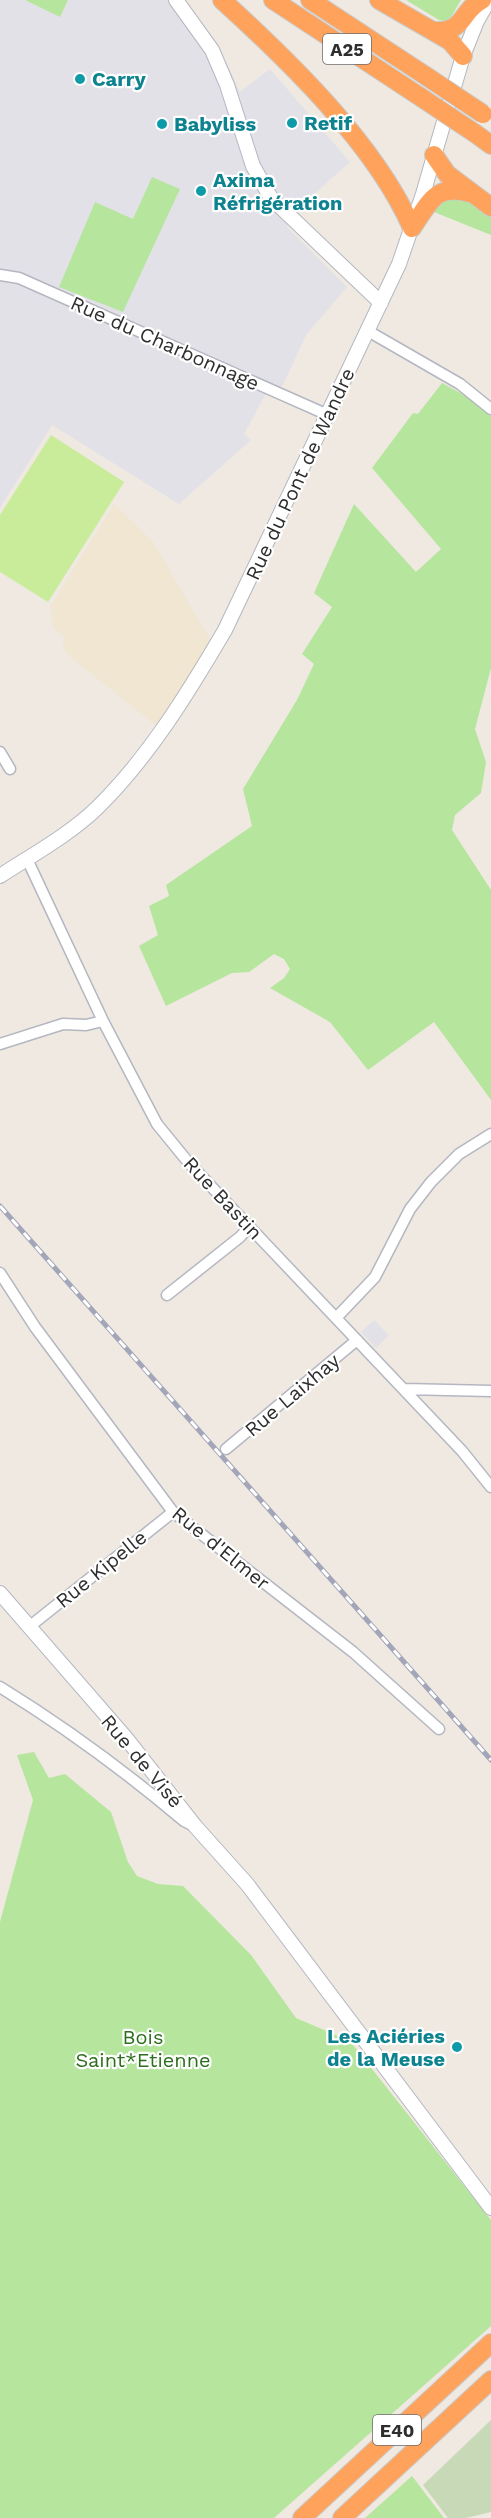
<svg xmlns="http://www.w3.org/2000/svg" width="491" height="2518" font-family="'Work Sans',sans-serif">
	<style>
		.industrial { fill: #e3e1e8 }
		.education { fill: #f0e6d1 }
		.green { fill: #b6e59e }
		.cemetery { fill: #c8d9b8 }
		.pitch { fill: #c9ec9a }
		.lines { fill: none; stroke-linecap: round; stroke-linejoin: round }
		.street-casing { stroke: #b4b7c1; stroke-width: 13 }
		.secondary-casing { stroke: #b4b7c1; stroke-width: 16 }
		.highway-casing { stroke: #c9c9c9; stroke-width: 20 }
		.street { stroke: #fff; stroke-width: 10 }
		.secondary { stroke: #fff; stroke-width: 14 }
		.highway { stroke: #ffa35c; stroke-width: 18 }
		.rail-casing { stroke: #a3a6b8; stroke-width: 5 }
		.rail { stroke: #fff; stroke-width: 3; stroke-dasharray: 9; stroke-linecap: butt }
		.highway-bridge-casing { stroke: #c9c9c9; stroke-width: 20; stroke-linecap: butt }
		.highway-bridge { stroke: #ffa35c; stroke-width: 18 }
		.culture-dot { fill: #0f9aa8; stroke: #fff; stroke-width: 2 }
		.labels { text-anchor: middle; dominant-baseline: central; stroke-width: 4.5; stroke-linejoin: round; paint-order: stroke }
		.shield { fill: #fff; stroke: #6d6d6d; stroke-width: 1.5 }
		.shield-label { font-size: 18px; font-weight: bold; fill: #2e2e2e }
		.culture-label { font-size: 20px; font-weight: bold; fill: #0d838f; stroke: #fff; text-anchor: start }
		.street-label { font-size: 20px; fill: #2e2e2e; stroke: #fff }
		.park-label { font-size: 20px; fill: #2c6e1b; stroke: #fff }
	</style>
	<rect width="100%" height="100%" fill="#efe9e1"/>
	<!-- industrial -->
	<path class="industrial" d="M0 0H25L60 17 68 0H185L218 45 240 92 270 69 350 162 295 211 287 227 347 287 306 335 283 385 265 395 244 434 251 440 179 504 52 425 0 508Z
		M374 1320 389 1335 376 1348 361 1332Z"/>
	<!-- education -->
	<path class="education" d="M114 504 153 542 212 643 158 727 67 654 63 645 64 636 54 629 50 607Z"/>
	<!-- green -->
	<path class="green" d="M25 0H68L60 17Z
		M406 0H461L448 22 439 20Z
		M152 177 180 189 123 312 59 287 95 202 133 219Z
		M442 195 466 196 491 213V235L434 212Z
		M442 383 468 397 491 416V668L475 729 486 762 481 793 455 815 452 830 491 890V1100L434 1022 368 1070 330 1022 270 988 284 978 290 969 284 959 274 954 249 972 232 973 166 1006 139 946 158 935 149 906 169 896 166 885 252 826 243 789 297 700 314 664 302 654 332 607 314 593 354 504 416 572 441 549 372 468 413 413 418 414Z
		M34 1752 49 1778 65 1774 111 1812 128 1862 137 1876 158 1884 183 1886 251 1955 296 2018 350 2041 491 2220V2326L274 2518H0V1922L33 1800 17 1755Z
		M412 2476 444 2518H365Z"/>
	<!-- cemetery -->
	<path class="cemetery" d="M491 2420V2512L466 2518H448L423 2485Z"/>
	<!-- pitch -->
	<path class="pitch" d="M51 435 124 482 48 602 0 572V515Z"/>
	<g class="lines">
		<!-- street casing -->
		<g class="street-casing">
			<path id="street" d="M0 275 19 278 328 415
				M368 331 460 384 491 409
				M0 752 10 769
				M27 859 103 1021 157 1124 188 1162 462 1451 491 1487
				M0 1044 63 1024 86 1025 103 1021
				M0 1273 35 1327 173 1512 353 1652 439 1729
				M167 1295 240 1237 250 1226
				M336 1318 375 1277 410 1209 431 1182 459 1154 491 1134
				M404 1389 491 1391
				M226 1449 357 1340
				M29 1627 173 1512
				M0 1687C65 1727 126 1772 184 1821L192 1825"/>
		</g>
		<!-- secondary casing -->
		<g class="secondary-casing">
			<path id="secondary" d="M176 0 212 50 227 85 253 166 271 198 381 303
				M0 876C32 855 69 835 97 808 149 757 188 693 225 630L399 264 423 194 463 56 477 21 489 0
				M0 1593 126 1738 195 1826 247 1884 491 2208"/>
		</g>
		<!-- highway casing -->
		<g class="highway-casing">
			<path id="highway" d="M222 0C289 61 376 145 412 228
				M273 0 422 98
				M310 0 426 76
				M379 0 450 41 463 56
				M434 31C465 33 460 11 482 0
				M476 134 491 145
				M434 155 447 174 491 207
				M412 228C430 202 435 183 470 193
				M302 2518 491 2343
				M342 2518 491 2380"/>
		</g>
		<!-- street -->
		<use href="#street" class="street"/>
		<!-- secondary -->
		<use href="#secondary" class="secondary"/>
		<!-- highway -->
		<use href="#highway" class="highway"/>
		<!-- rail casing -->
		<g class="rail-casing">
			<path id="rail" d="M0 1206 491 1760"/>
		</g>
		<!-- rail -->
		<use href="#rail" class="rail"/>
		<!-- highway-bridge casing -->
		<g class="highway-bridge-casing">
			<path id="highway-bridge" d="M426 76 483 114
				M422 98 476 134"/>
		</g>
		<!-- highway-bridge -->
		<use href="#highway-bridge" class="highway-bridge"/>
	</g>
	<!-- markers -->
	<g class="culture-dot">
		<circle cx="80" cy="79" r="6"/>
		<circle cx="292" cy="123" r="6"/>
		<circle cx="162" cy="124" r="6"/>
		<circle cx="201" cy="191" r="6"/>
		<circle cx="457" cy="2047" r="6"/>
	</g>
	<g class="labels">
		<!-- shield labels -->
		<g class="shield">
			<rect x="323" y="34" width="48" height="30" rx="4.5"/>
			<rect x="373" y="2415" width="48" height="30" rx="4.5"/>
		</g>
		<g class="shield-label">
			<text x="347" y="49">A25</text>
			<text x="397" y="2430">E40</text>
		</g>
		<!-- culture labels -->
		<g class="culture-label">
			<text x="92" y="79">Carry</text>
			<text x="304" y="123">Retif</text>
			<text x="174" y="124">Babyliss</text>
			<text x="213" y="180">Axima<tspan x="213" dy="23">Réfrigération</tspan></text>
			<text x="445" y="2036" text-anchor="end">Les Aciéries<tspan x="445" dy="23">de la Meuse</tspan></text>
		</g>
		<!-- street labels -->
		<g class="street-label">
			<text transform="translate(165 343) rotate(24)">Rue du Charbonnage</text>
			<text transform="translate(300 474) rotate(-65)">Rue du Pont de Wandre</text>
			<text transform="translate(223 1198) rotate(47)">Rue Bastin</text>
			<text transform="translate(292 1395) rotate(-40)">Rue Laixhay</text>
			<text transform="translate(221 1548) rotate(39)">Rue d'Elmer</text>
			<text transform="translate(101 1569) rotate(-39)">Rue Kipelle</text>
			<text transform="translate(142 1761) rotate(50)">Rue de Visé</text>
		</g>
		<!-- park labels -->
		<g class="park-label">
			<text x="143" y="2037">Bois<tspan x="143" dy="23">Saint*Etienne</tspan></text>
		</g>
	</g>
</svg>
